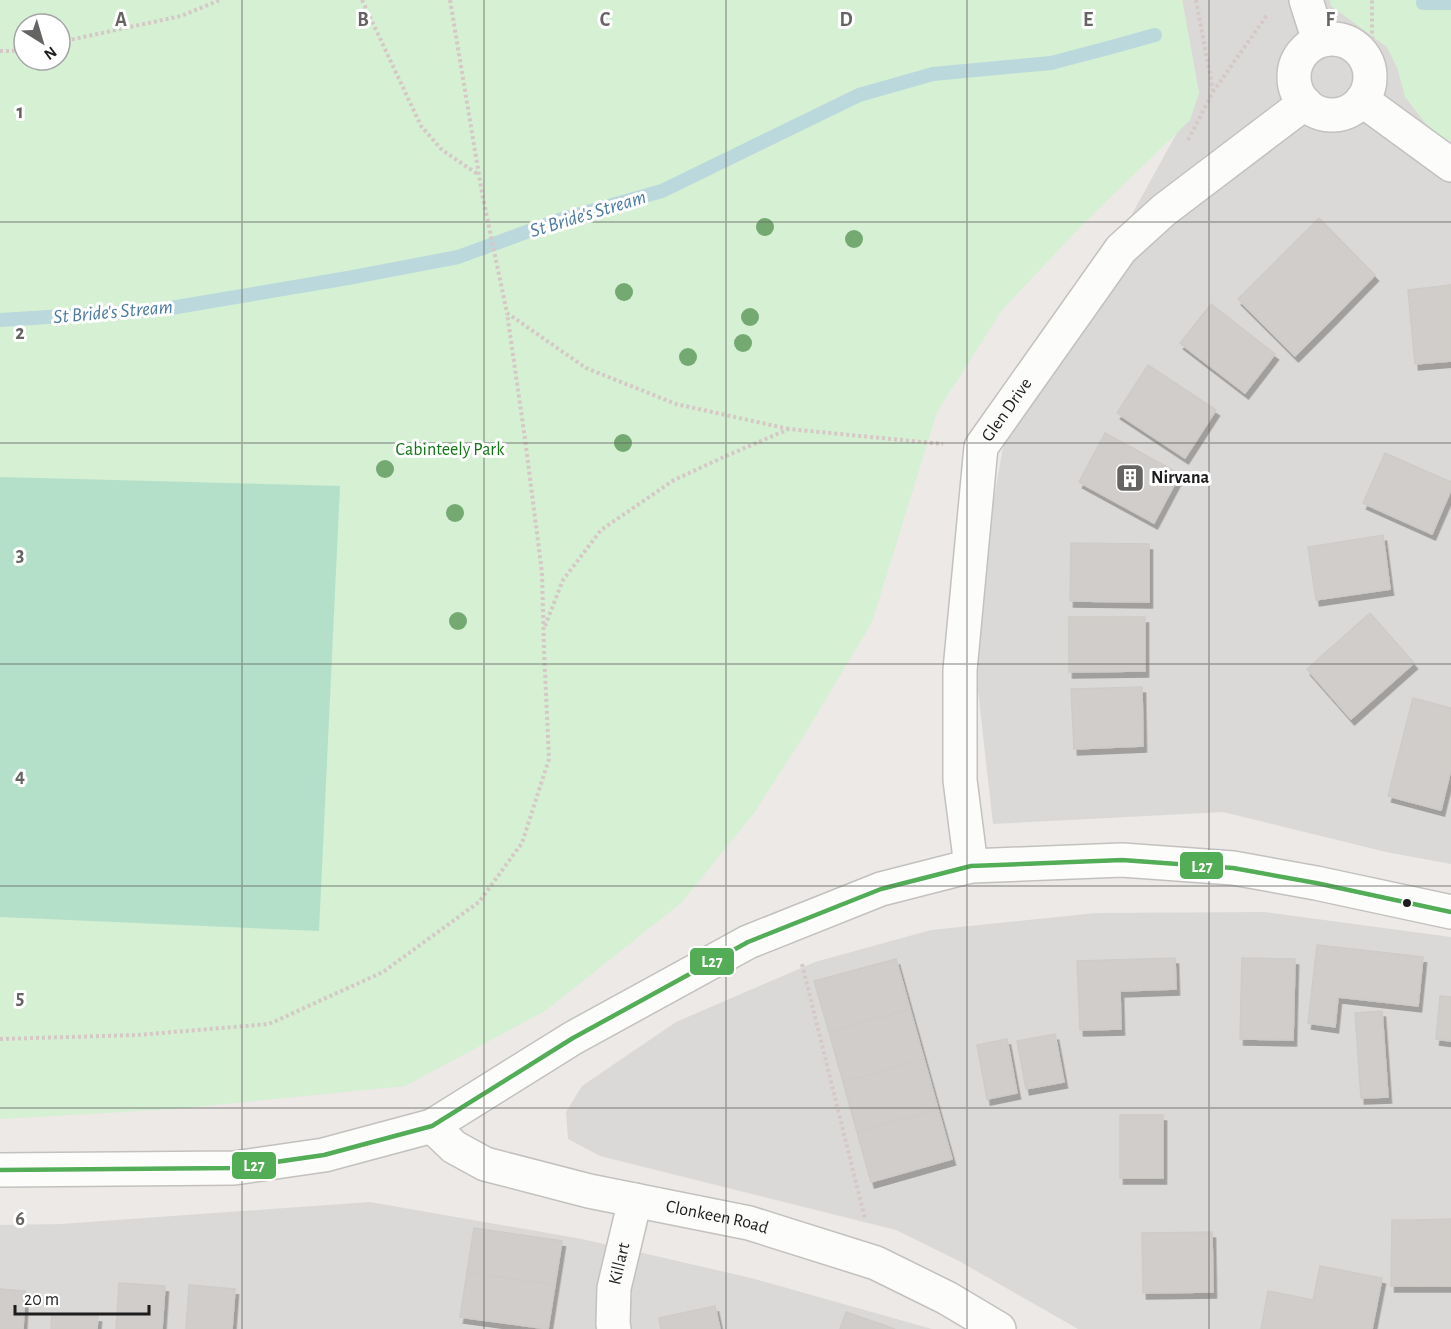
<svg xmlns="http://www.w3.org/2000/svg" width="1451" height="1329" font-family="'Alegreya Sans',sans-serif">
	<style>
		.residential { fill: #dbd9d7 }
		.park { fill: #d5f0d3; fill-rule: evenodd }
		.pitch { fill: #b4e0ca }
		.lines { fill: none; stroke-linecap: round; stroke-linejoin: round }
		.stream { stroke: #bbd8dd; stroke-width: 14 }
		.building { fill: #d0cdcb; stroke: #cfcbc8; stroke-width: 1.5; filter: url(#shadow) }
		.minor-casing { stroke: #c3c1c0; stroke-width: 36 }
		.tertiary-casing { stroke: #c3c1c0; stroke-width: 36 }
		.path { stroke: #d5c8c6; stroke-width: 4; stroke-dasharray: 3 3; stroke-linecap: butt }
		.minor { stroke: #fcfcfb; stroke-width: 33 }
		.tertiary { stroke: #fcfcfb; stroke-width: 33 }
		.bus-1-casing { stroke: #fff; stroke-width: 9 }
		.bus-1 { stroke: #53ad56; stroke-width: 4.5 }
		.tree { fill: #74a972 }
		.grid { fill: none; stroke: #656463; stroke-width: 1.5; stroke-opacity: 0.55 }
		.bus-dot { fill: #1d1d1d; stroke: #fff; stroke-width: 2 }
		.labels { text-anchor: middle; dominant-baseline: central; stroke-width: 6; stroke-linejoin: round; paint-order: stroke }
		.street-label { font-size: 18px; fill: #1d1d1d; stroke: #fff }
		.park-label { font-size: 18px; fill: #127514; stroke: #fff }
		.poi-label { font-size: 18px; font-weight: bold; fill: #1d1d1d; stroke: #fff; text-anchor: start }
		.water-label { font-size: 20px; font-style: italic; fill: #4c7aa0; stroke: #fff }
		.grid-label { font-size: 20px; text-anchor: middle; font-weight: bold; fill: #656463; stroke: #fff; stroke-width: 6; stroke-linejoin: round; paint-order: stroke }
		.line-badge { stroke: #fff; stroke-width: 2 }
		.badge-label { font-size: 16px; text-anchor: middle; font-weight: bold; fill: #fff }
	</style>
	<defs>
		<filter id="shadow"><feDropShadow dx="3.5" dy="6" stdDeviation="0" flood-color="#0004"/></filter>
	</defs>
	<rect width="100%" height="100%" fill="#ece9e6"/>
	<!-- residential -->
	<path class="residential" d="M1182 0H1451V864L1386 852 1223 812 993 824 971 628 1003 447 1199 93Z
		M1265 912 1451 937V1329H1078L959 1261 896 1230 600 1156 568 1139 566 1112 582 1086 676 1022 815 962 931 930 1096 913Z
		M370 1202 582 1239 751 1278 932 1329H0V1225L61 1224Z"/>
	<!-- park -->
	<path class="park" d="M0 0H1182L1199 93 1190 120 1081 226 1002 310 937 412 872 622 803 737 754 813 681 903 545 1011 405 1086 175 1109 0 1119ZM24 24H60V60H24Z
		M1330 0H1451V145L1426 124 1405 97 1398 70 1387 47 1331 6Z"/>
	<!-- pitch -->
	<path class="pitch" d="M0 477 340 486 319 931 0 917Z"/>
	<g class="lines">
		<!-- stream -->
		<path class="stream" d="M1423 3H1451
			M0 320 159 310 348 278 458 257 559 220 662 191 859 95 933 74 1051 63 1108 48 1155 35"/>
	</g>
	<!-- building -->
	<path class="building" d="M1319 218 1375 275 1335 316 1278 259Z
		M1278 259 1335 316 1295 356 1238 299Z
		M1451 285V361L1415 364 1408 290Z
		M1211 304 1275 354 1245 393 1180 343Z
		M1148 365 1216 410 1185 458 1117 413Z
		M1105 433 1180 474 1154 523 1079 482Z
		M1385 453 1451 482V490L1432 534 1363 503Z
		M1383 535 1390 589 1316 600 1308 547Z
		M1071 543 1149 544V602L1070 601Z
		M1370 613 1414 663 1351 719 1307 669Z
		M1069 617H1145V671L1069 672Z
		M1142 687 1143 746 1074 749 1071 689Z
		M1413 698 1451 708V769L1441 810 1388 796Z
		M1317 945 1423 957 1418 1006 1338 997 1335 1027 1308 1023Z
		M1175 958 1176 989 1120 991 1121 1029 1080 1030 1077 961Z
		M1242 958 1295 959 1293 1040 1240 1039Z
		M896 959 910 1009 829 1032 814 981Z
		M1440 996 1451 997V1041L1436 1039Z
		M910 1009 924 1059 843 1082 829 1032Z
		M1382 1011 1388 1097 1361 1098 1355 1013Z
		M1055 1034 1064 1082 1026 1089 1017 1041Z
		M1007 1039 1017 1093 987 1099 977 1045Z
		M924 1059 938 1109 857 1132 843 1082Z
		M938 1109 952 1159 871 1182 857 1132Z
		M1120 1115H1163V1178H1120Z
		M1446 1219H1451V1286H1446Z
		M1446 1219V1286H1419V1220Z
		M1392 1220H1419V1286H1391Z
		M474 1228 562 1241 555 1285 467 1272Z
		M1212 1232 1213 1292 1143 1293 1142 1233Z
		M1320 1266 1382 1278 1372 1329H1261L1268 1291 1313 1300Z
		M467 1272 555 1285 548 1329 460 1317Z
		M119 1283 165 1286 162 1329H116Z
		M189 1285 235 1289 232 1329H186Z
		M0 1289 25 1291 23 1329H0Z
		M715 1306 720 1329H661L659 1318Z
		M846 1312 895 1329H840Z
		M52 1314 98 1316 97 1329H51Z"/>
	<g class="lines">
		<!-- minor casing -->
		<g class="minor-casing">
			<g id="minor">
				<path d="M1306 0 1319 41"/>
				<circle cx="1332" cy="77" r="38"/>
				<path d="M1362 100 1451 165"/>
				<path id="s1" d="M971 866 960 780V670L981 447 1121 249 1164 210 1305 103"/>
				<path id="s2" d="M432 1126 454 1147 485 1164 589 1191 749 1223 876 1263 947 1298 999 1329"/>
				<path id="s3" d="M614 1329 613 1324 614 1288 635 1200"/>
			</g>
		</g>
		<!-- tertiary casing -->
		<g class="tertiary-casing">
			<path id="tertiary" d="M0 1170 234 1168 324 1155 432 1126 573 1038 748 942 881 889 971 866 1122 860 1233 868 1316 883 1451 912"/>
		</g>
		<!-- path -->
		<path class="path" d="M362 0 421 126 442 150 479 175
			M450 0 482 193 507 313 586 368 676 404 789 429
			M1196 0 1213 91
			M60 42 181 16 220 0
			M0 51H12L24 49
			M1363 54 1372 44V0
			M1188 140 1213 92 1267 15
			M545 626 563 580 601 530 674 480 726 456 789 429 943 444
			M802 964 865 1219
			M0 1039 137 1035 269 1024 383 972 479 902 522 843 549 759 544 650 542 573 525 439 507 313"/>
		<!-- minor -->
		<use href="#minor" class="minor"/>
		<!-- tertiary -->
		<use href="#tertiary" class="tertiary"/>
		<!-- bus-1 casing -->
		<g class="bus-1-casing">
			<path id="bus-1" d="M0 1170 234 1168 324 1155 432 1126 573 1038 748 942 881 889 971 866 1122 860 1233 868 1316 883 1451 912"/>
		</g>
		<!-- bus-1 -->
		<use href="#bus-1" class="bus-1"/>
	</g>
	<!-- trees -->
	<g class="tree">
		<circle cx="765" cy="227" r="9"/>
		<circle cx="854" cy="239" r="9"/>
		<circle cx="624" cy="292" r="9"/>
		<circle cx="750" cy="317" r="9"/>
		<circle cx="743" cy="343" r="9"/>
		<circle cx="688" cy="357" r="9"/>
		<circle cx="623" cy="443" r="9"/>
		<circle cx="385" cy="469" r="9"/>
		<circle cx="455" cy="513" r="9"/>
		<circle cx="458" cy="621" r="9"/>
	</g>
	<!-- grid -->
	<path class="grid" d="M242 0V1329M484 0V1329M726 0V1329M967 0V1329M1209 0V1329M0 222H1451M0 443H1451M0 664H1451M0 886H1451M0 1108H1451"/>
	<!-- icons -->
	<defs>
		<g id="building-square" transform="scale(1.5)"><rect x="-9" y="-9" width="18" height="18" rx="4" fill="#656463" stroke="#fff"/><path d="M-4-6H4V6H1V3H-1V6H-4ZM-2.5-4.3h1.7v1.8h-1.7ZM.8-4.3h1.7v1.8H.8ZM-2.5-1h1.7V.8h-1.7ZM.8-1h1.7V.8H.8Z" fill="#fff"/></g>
	</defs>
	<g fill-rule="evenodd">
		<use href="#building-square" x="1130" y="478"/>
	</g>
	<!-- markers -->
	<circle class="bus-dot" cx="1407" cy="903" r="5"/>
	<g class="labels">
		<!-- street labels -->
		<g class="street-label">
			<text stroke="none"><textPath href="#s1" startOffset="466">Glen Drive</textPath></text>
			<text stroke="none"><textPath href="#s2" startOffset="304">Clonkeen Road</textPath></text>
			<text stroke="none"><textPath href="#s3" startOffset="66">Killart</textPath></text>
		</g>
		<!-- park labels -->
		<g class="park-label">
			<text x="450" y="450">Cabinteely Park</text>
		</g>
		<!-- poi labels -->
		<g class="poi-label">
			<text x="1151" y="478">Nirvana</text>
		</g>
		<!-- water labels -->
		<g class="water-label">
			<text transform="translate(588 214) rotate(-17)">St Bride's Stream</text>
			<text transform="translate(113 312) rotate(-5)">St Bride's Stream</text>
		</g>
	</g>
	<g class="grid-label">
		<text x="121" y="26">A</text>
		<text x="363" y="26">B</text>
		<text x="605" y="26">C</text>
		<text x="846" y="26">D</text>
		<text x="1088" y="26">E</text>
		<text x="1330" y="26">F</text>
		<text x="20" y="118">1</text>
		<text x="20" y="339">2</text>
		<text x="20" y="561">3</text>
		<text x="20" y="782">4</text>
		<text x="20" y="1004">5</text>
		<text x="20" y="1225">6</text>
	</g>
	<g class="line-badge">
		<rect x="1179" y="851" width="45" height="29" rx="6" fill="#53ad56"/>
		<rect x="689" y="947" width="46" height="29" rx="6" fill="#53ad56"/>
		<rect x="231" y="1151" width="46" height="29" rx="6" fill="#53ad56"/>
	</g>
	<g class="badge-label">
		<text x="1202" y="872">L27</text>
		<text x="712" y="967">L27</text>
		<text x="254" y="1171">L27</text>
	</g>
	<!-- north arrow -->
	<g transform="translate(42 42) rotate(143)"><circle r="28" fill="#ffffff" stroke="#a5a5a5" stroke-width="1.5"/>
	<path d="M0-4.5L10 22L0 15L-10 22Z" fill="#656463"/>
	<text y="-9" font-size="16" font-weight="bold" text-anchor="middle" fill="#1d1d1d">N</text>
	</g>
	<!-- scale -->
	<path d="M15 1305v9h134v-9" fill="none" stroke="#1d1d1d" stroke-width="3"/>
	<text x="24" y="1305" font-size="18" fill="#1d1d1d" stroke="#ffffff" stroke-width="4.5" paint-order="stroke">20 m</text>
</svg>
